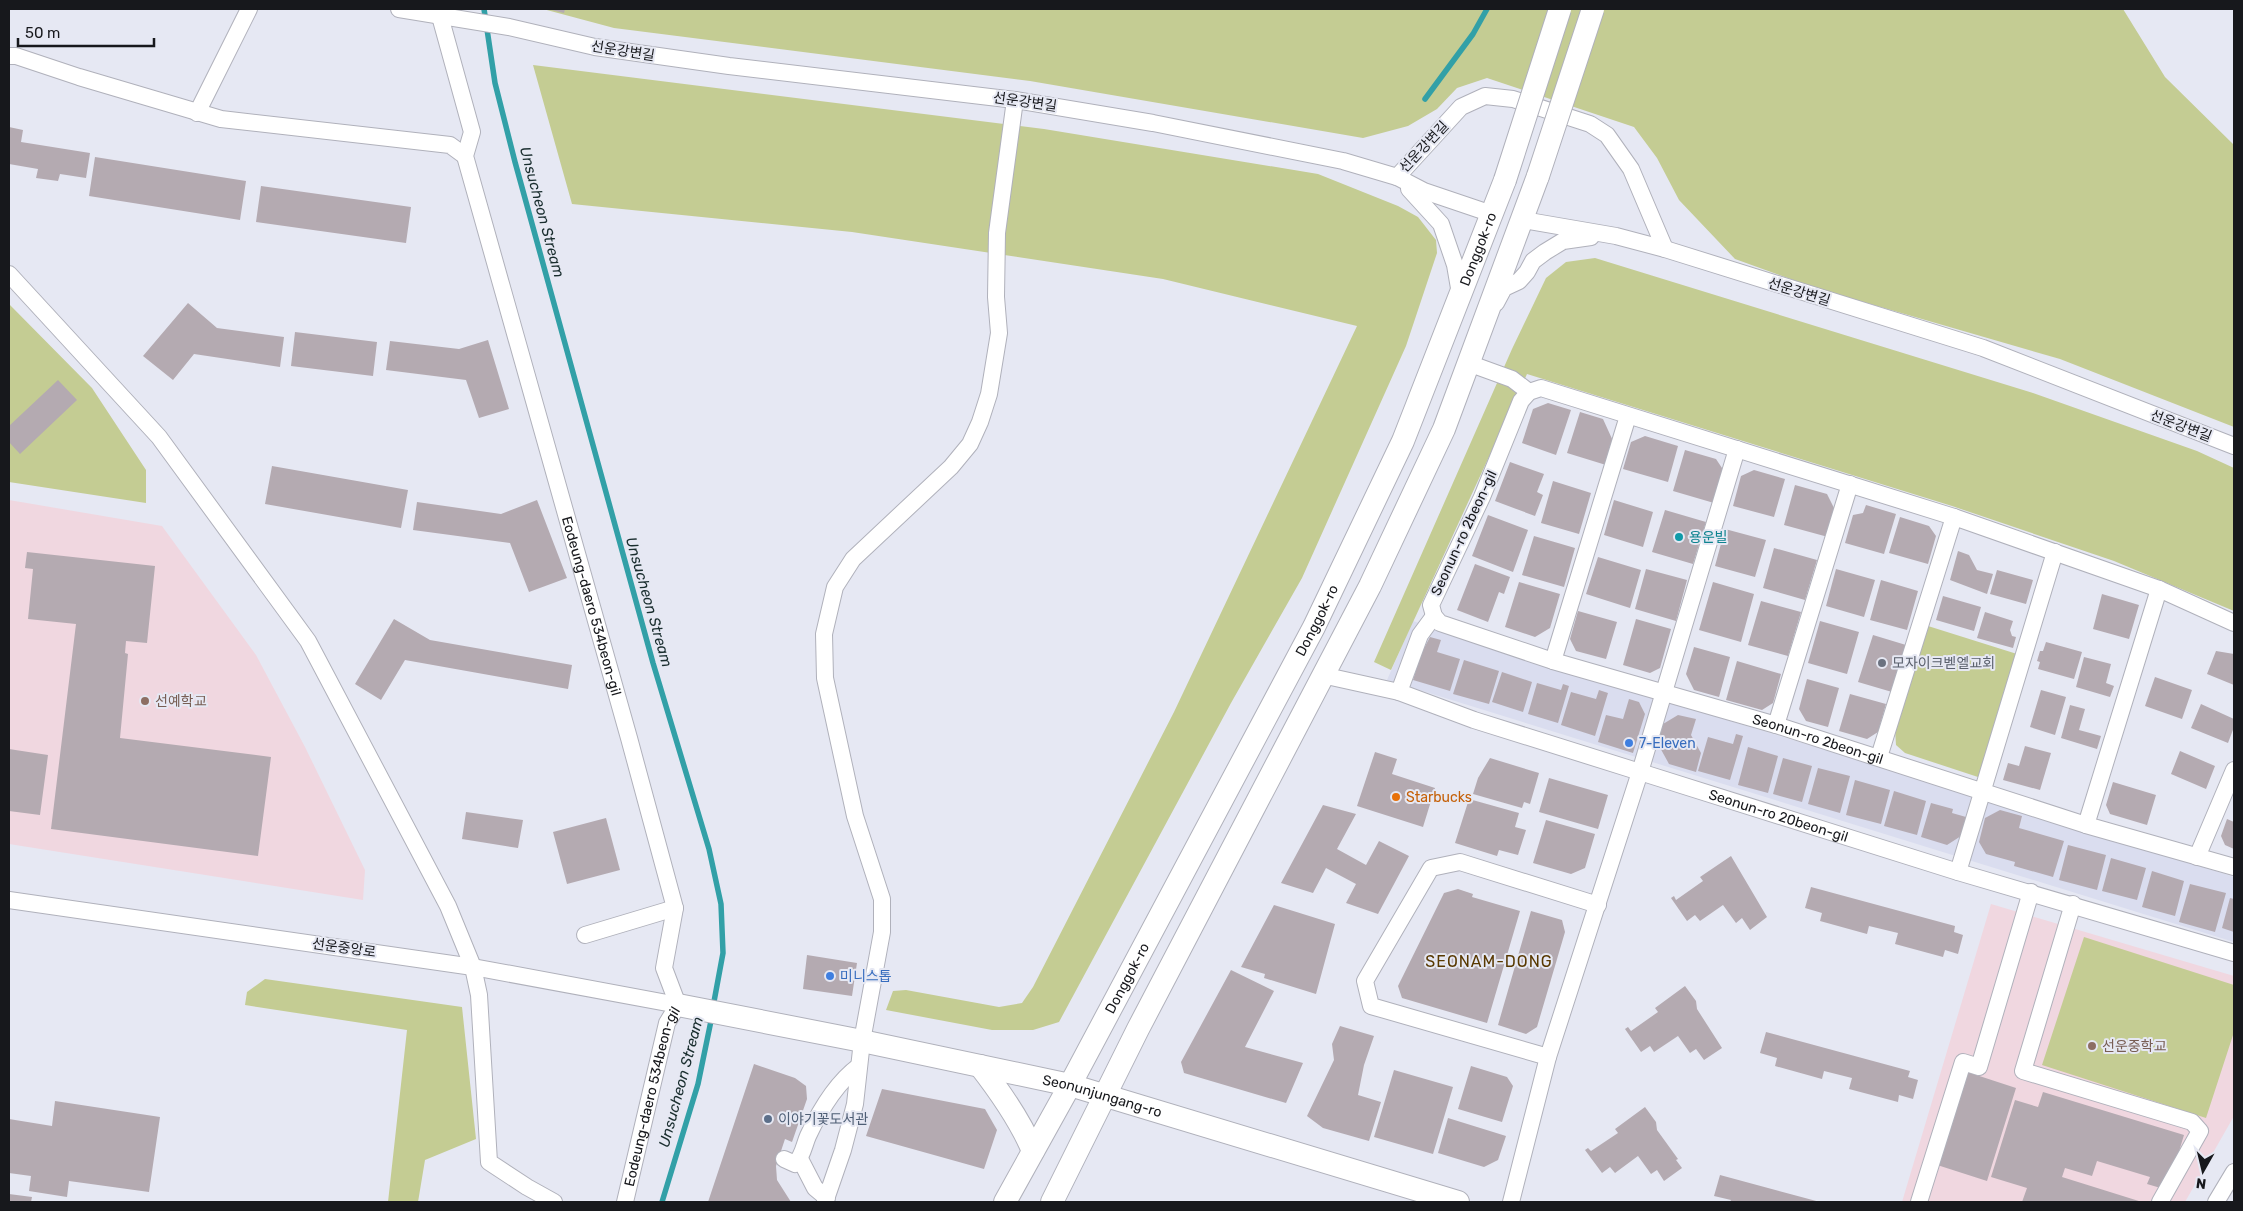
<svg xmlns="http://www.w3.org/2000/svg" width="2243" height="1211" font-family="Rubik,'Noto Sans KR',sans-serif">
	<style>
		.built { fill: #daddef }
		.education { fill: #f0d7e0 }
		.green { fill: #c4cc93 }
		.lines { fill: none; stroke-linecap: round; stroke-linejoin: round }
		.stream { stroke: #32a0a7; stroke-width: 5.5 }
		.building { fill: #b4aab1 }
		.street-casing { stroke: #b0b1bb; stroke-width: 18 }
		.secondary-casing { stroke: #b0b1bb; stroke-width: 24 }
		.street { stroke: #fff; stroke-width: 16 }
		.secondary { stroke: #fff; stroke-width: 22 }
		.secondary-bridge-casing { stroke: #b0b1bb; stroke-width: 24; stroke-linecap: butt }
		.secondary-bridge { stroke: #fff; stroke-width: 22 }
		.culture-dot { fill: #0f9aa8; stroke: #e6e8f3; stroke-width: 2 }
		.worship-dot { fill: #6b7280; stroke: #e6e8f3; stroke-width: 2 }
		.education-dot { fill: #8d6e63; stroke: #e6e8f3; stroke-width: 2 }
		.shop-dot { fill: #3f7fe0; stroke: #e6e8f3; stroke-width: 2 }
		.food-dot { fill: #e8710a; stroke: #e6e8f3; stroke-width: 2 }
		.service-dot { fill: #5c6f8a; stroke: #e6e8f3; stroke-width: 2 }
		.labels { text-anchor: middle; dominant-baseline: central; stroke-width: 4; stroke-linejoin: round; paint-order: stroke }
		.street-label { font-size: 14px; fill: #17181c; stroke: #e6e8f3 }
		.culture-label { font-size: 14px; fill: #0d838f; stroke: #e6e8f3; text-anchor: start }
		.worship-label { font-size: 14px; fill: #5b616d; stroke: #e6e8f3; text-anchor: start }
		.education-label { font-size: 14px; fill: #785e54; stroke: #e6e8f3; text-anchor: start }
		.shop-label { font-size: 14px; fill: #366cbe; stroke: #e6e8f3; text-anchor: start }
		.food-label { font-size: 14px; fill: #c56008; stroke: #e6e8f3; text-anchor: start }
		.service-label { font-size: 14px; fill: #4e5e75; stroke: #e6e8f3; text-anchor: start }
		.water-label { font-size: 15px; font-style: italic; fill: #192d2e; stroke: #e6e8f3 }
		.quarter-label { font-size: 16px; letter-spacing: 1px; fill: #583800; stroke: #e6e8f3 }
	</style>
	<rect width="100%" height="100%" fill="#e6e8f3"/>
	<!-- built -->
	<path class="built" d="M1413 621 1587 678 2009 805 2234 877V942L1387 680Z"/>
	<!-- education -->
	<path class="education" d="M9 500 162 526 256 655 305 747 365 870 363 900 9 844Z
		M1991 904 2234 976V1116L2185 1202H1902Z"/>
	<!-- green -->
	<path class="green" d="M543 9H2123L2165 77 2234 145V427L2060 359 1815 288 1735 259 1679 200 1657 158 1634 127 1487 78 1457 88 1437 109 1408 126 1363 138 1030 81 614 28Z
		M533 65 1044 129 1318 174 1398 206 1418 217 1436 240 1437 253 1406 346 1302 578 1231 703 1059 1022 1033 1030H992L886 1010 893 991 906 990 999 1007 1022 1003 1033 987 1174 712 1357 326 1163 279 852 232 572 204Z
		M1595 258 2033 393 2197 451 2234 468V611L2114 561 1952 506 1527 374 1391 670 1374 662 1512 349 1546 278 1566 262Z
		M9 304 92 388 146 470V503L9 482Z
		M1928 626 2017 654 1978 777 1905 753 1896 745 1895 729Z
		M2084 937 2234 985V1032L2206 1118 2042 1065Z
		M265 979 462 1007 476 1139 425 1160 418 1202H388L407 1030 245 1005 247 992Z"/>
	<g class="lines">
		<!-- stream -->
		<path class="stream" d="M484 9 495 83 515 162 653 663 709 849 721 904 723 953 713 1007
			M1425 99 1473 34 1487 9
			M662 1202 698 1084 712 1016"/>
	</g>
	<!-- building -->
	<path class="building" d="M548 9H565L564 13Z
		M9 127 23 130 21 142 90 153 86 178 60 174 58 181 36 178 38 169 9 164Z
		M95 157 246 181 240 220 89 196Z
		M261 186 411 207 406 243 256 222Z
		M188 303 217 328 284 337 280 367 194 354 173 380 143 356Z
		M295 332 377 342 373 376 291 366Z
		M488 340 509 409 479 418 466 380 386 370 390 341 459 349Z
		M58 380 77 400 20 454 9 442V426Z
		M1548 403 1571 410 1556 455 1522 443 1533 409Z
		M1580 412 1603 419 1613 441 1606 465 1567 453Z
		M1645 436 1678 446 1668 482 1623 469 1631 442Z
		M1685 450 1716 459 1724 471 1714 503 1673 491Z
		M1510 462 1544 474 1537 492 1543 495 1535 516 1495 501Z
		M272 466 408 490 401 528 265 504Z
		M1754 470 1785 479 1774 517 1733 506 1741 476Z
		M1553 481 1591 493 1579 534 1541 523Z
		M1795 485 1827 494 1835 510 1828 537 1784 525Z
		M537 500 567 578 529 592 510 543 413 530 417 502 501 514Z
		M1614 500 1653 512 1643 547 1604 535Z
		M1866 505 1896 514 1884 554 1845 543 1853 515 1863 513Z
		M1665 510 1706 522 1693 564 1652 552Z
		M1488 515 1528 530 1513 572 1472 556Z
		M1900 517 1929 526 1936 536 1928 564 1889 553Z
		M1725 529 1766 540 1755 577 1715 566Z
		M1534 536 1575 548 1564 587 1522 575Z
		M1774 548 1817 560 1805 600 1763 588Z
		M1958 551 1969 555 1977 570 1993 574 1987 594 1950 580Z
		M27 552 155 566 147 643 126 641 125 653 128 654 120 738 271 757 258 856 51 829 76 624 28 619 33 569 25 568Z
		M1598 557 1641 570 1630 608 1586 594Z
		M1475 564 1510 577 1504 594 1499 592 1488 622 1457 610Z
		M1646 569 1687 580 1676 621 1635 609Z
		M1836 569 1875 580 1864 617 1826 606Z
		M1997 570 2033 580 2026 604 1990 594Z
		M1881 580 1918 591 1907 630 1870 620Z
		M1519 582 1560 594 1550 628 1535 637 1505 627Z
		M1713 582 1754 594 1741 642 1699 630Z
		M2102 594 2139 605 2129 639 2093 629Z
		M1943 596 1981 607 1974 631 1936 620Z
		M1761 601 1801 612 1788 656 1748 645Z
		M1578 611 1617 622 1606 659 1576 651 1570 639Z
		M1985 612 2013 621 2010 630 2012 636 2016 637 2013 648 1977 638Z
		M394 619 430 640 572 665 568 689 405 660 381 700 355 684Z
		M1636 619 1671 629 1660 668 1650 673 1623 665Z
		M1820 621 1859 632 1847 674 1808 663Z
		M1873 635 1906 645 1892 692 1858 682Z
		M1430 637 1441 640 1437 652 1460 659 1450 691 1413 680 1421 654Z
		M2046 642 2082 652 2074 679 2038 669 2040 662 2037 661 2040 651H2043Z
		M1694 647 1730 657 1719 697 1694 690 1686 674Z
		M2216 651 2234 654V685L2207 674Z
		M2084 657 2111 664 2106 683 2114 686 2110 697 2076 687Z
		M1464 660 1499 671 1489 704 1453 694Z
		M1737 661 1781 674 1773 703 1762 710 1726 700Z
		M1502 672 1532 682 1523 712 1492 702Z
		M2155 677 2192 690 2182 719 2145 706Z
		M1807 679 1839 688 1828 727 1806 721 1799 709Z
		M1537 683 1561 690 1563 684 1569 686 1558 723 1528 714Z
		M1599 690 1608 693 1595 736 1561 725 1571 692 1596 699Z
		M2041 690 2066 697 2055 735 2030 727Z
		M1850 694 1886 704 1878 732 1867 739 1839 731Z
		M1629 699 1639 702 1645 714 1633 753 1598 742 1606 715 1623 719Z
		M2201 704 2234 719V727L2228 743 2191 728Z
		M2070 705 2085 709 2079 730 2101 736 2097 749 2061 738Z
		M1678 715 1696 719 1691 735 1701 753 1696 772 1669 764 1658 744 1663 724Z
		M1736 734 1743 736 1730 780 1698 771 1708 737 1733 744Z
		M2025 746 2051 753 2040 790 2003 780 2008 763 2019 766Z
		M1748 747 1778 756 1768 793 1738 785Z
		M9 749 48 755 40 815 9 811Z
		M2180 751 2215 766 2206 789 2171 774Z
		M1375 752 1397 759 1392 774 1435 788 1423 827 1357 806Z
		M1490 758 1539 773 1530 804 1524 802 1522 808 1473 794 1478 778Z
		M1783 758 1812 766 1802 802 1773 794Z
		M1818 768 1850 776 1840 813 1808 804Z
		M1549 778 1608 795 1598 829 1539 812Z
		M1855 780 1890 790 1881 824 1846 815Z
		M2113 782 2156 795 2147 825 2110 814 2106 805Z
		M1894 791 1926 801 1917 835 1884 826Z
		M1469 799 1519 813 1515 827 1526 830 1518 855 1499 850 1497 856 1455 843Z
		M1931 803 1953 809 1952 813 1966 817 1961 836 1947 845 1921 837Z
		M1323 805 1356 814 1337 849 1366 865 1379 841 1409 856 1378 914 1346 903 1356 884 1326 868 1313 893 1281 883Z
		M2000 810 2022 816 2019 828 2064 841 2053 877 2014 866 2015 862 1986 854 1979 842 1985 818Z
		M466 812 523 820 518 848 462 839Z
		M606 818 620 870 567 884 553 832Z
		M2227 819 2234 822V849L2225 845 2221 836Z
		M1546 820 1595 834 1585 868 1571 874 1533 863Z
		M2068 845 2106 855 2097 890 2059 880Z
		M1731 856 1767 917 1750 930 1742 918 1736 923 1723 905 1700 921 1695 915 1687 921 1671 898 1674 896 1676 900 1703 881 1700 877Z
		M2111 858 2146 868 2137 900 2102 891Z
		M2152 871 2184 881 2175 916 2142 907Z
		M2190 884 2226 893 2215 932 2179 922Z
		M1811 887 1955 926 1954 932 1963 935 1958 954 1945 950 1943 957 1895 944 1898 933 1869 926 1867 934 1820 921 1822 913 1805 908Z
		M1458 889 1473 894 1472 897 1520 911 1487 1023 1402 998 1398 986 1444 893Z
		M2230 898 2234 899V932L2222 928Z
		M1274 905 1335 924 1316 994 1264 978 1265 974 1241 967Z
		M1531 911 1562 920 1565 932 1537 1027 1526 1034 1498 1025Z
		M807 955 857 963 852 996 803 989Z
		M1231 970 1274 991 1245 1047 1303 1063 1286 1103 1184 1073 1181 1062Z
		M1685 986 1696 1001 1697 1009 1722 1048 1704 1060 1696 1049 1690 1053 1678 1036 1654 1052 1650 1046 1641 1052 1625 1029 1628 1027 1631 1031 1658 1012 1655 1008Z
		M1340 1026 1374 1036 1364 1065 1358 1095 1381 1102 1369 1141 1323 1128 1307 1116 1334 1060 1332 1044Z
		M1766 1032 1910 1071 1908 1077 1918 1080 1913 1099 1899 1095 1898 1102 1849 1089 1852 1078 1824 1071 1822 1079 1775 1066 1777 1058 1760 1053Z
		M754 1064 795 1078 806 1086 807 1099 792 1142 785 1139 776 1166 777 1180 791 1202H708Z
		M1471 1066 1507 1077 1513 1086 1502 1122 1458 1109Z
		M1394 1070 1453 1087 1433 1154 1374 1137Z
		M1961 1070 2016 1088 1987 1181 1931 1163Z
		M882 1089 985 1109 997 1130 984 1169 866 1136Z
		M2043 1092 2184 1135 2170 1181 2164 1189 2147 1184 2150 1177 2097 1161 2092 1176 2065 1168 2062 1177 2142 1202H2022L2027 1188 1991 1177 2015 1100 2038 1107Z
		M55 1101 160 1117 149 1192 69 1181 67 1197 29 1191 31 1176 9 1173V1119L52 1126Z
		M1645 1107 1656 1122 1657 1130 1678 1159 1676 1160 1682 1168 1664 1181 1657 1170 1651 1174 1638 1156 1615 1173 1610 1167 1602 1173 1585 1150 1588 1148 1591 1151 1618 1133 1615 1129Z
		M1448 1118 1506 1136 1498 1160 1484 1167 1438 1153Z
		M1720 1175 1820 1202H1730L1731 1200 1714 1196Z
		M9 1194 32 1197 31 1202H9Z"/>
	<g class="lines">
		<!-- street casing -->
		<g class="street-casing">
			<g id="street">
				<path d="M399 9 509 27 595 47 729 66 1015 100 1153 123 1343 161 1397 177 1424 191 1492 214"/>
				<path id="s1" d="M438 9 472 132 465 156 629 738 675 908 664 968 678 1005"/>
				<path d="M9 56H16L79 77 221 119 450 145 465 156"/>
				<path d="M197 113 249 9"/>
				<path d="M1397 177 1461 107 1485 96 1513 99 1590 124 1607 135 1631 169 1665 249"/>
				<path d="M1409 189 1441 224 1455 265 1460 294"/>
				<path d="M1523 220 1616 236 1665 249 1983 348 2234 446"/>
				<path d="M9 274 159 437 308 641 448 906 473 967 479 995 489 1162 527 1187 554 1202"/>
				<path d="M1496 303 1504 288 1519 281 1527 272 1533 261 1545 252 1563 241 1591 237"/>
				<path d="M1468 363 1512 379 1529 392"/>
				<path id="s2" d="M2234 623 2159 589 1954 517 1541 388 1529 392 1521 401 1482 497 1431 605 1434 616 1440 623 1553 661 1776 725 2086 825 2234 867"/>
				<path d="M1553 661 1628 416"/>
				<path id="s3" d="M1322 675 1399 692 1474 720 1640 772 1958 872 2234 953"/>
				<path d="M1399 692 1420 635 1434 616"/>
				<path d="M1776 725 1850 484"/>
				<path d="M1879 757 1954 517"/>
				<path d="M2086 825 2159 589"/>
				<path d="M2197 857 2234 770"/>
				<path d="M1958 872 2055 552"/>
				<path d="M9 900 473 967 678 1005"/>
				<path d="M2073 904 2023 1071 2192 1122 2200 1131 2160 1202"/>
				<path d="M585 935 675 908"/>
				<path d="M1548 1057 1371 1006 1365 981 1431 868 1460 862 1598 905"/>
				<path d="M784 1159 795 1164C803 1156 804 1145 808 1136 820 1110 836 1083 859 1066"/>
				<path d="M800 1159 815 1188 827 1198"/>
				<path id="s4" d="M625 1202 667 1023 678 1005"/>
				<path d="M825 1202 843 1150 855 1104 862 1041 882 932V899L855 816 825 678 824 634 835 587 853 559 951 467 970 444 980 422 989 394 999 333 996 297 997 233 1015 100"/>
				<path d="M1511 1202 1548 1057 1640 772 1737 449"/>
				<path d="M1919 1202 1963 1062 1979 1067 2031 892"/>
				<path d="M2216 1202 2234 1172"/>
			</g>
		</g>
		<!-- secondary casing -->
		<g class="secondary-casing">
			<g id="secondary">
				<path id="s5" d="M678 1005 862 1041 1070 1085 1458 1202"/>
				<path d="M980 1066C1001 1093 1020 1120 1033 1151"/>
				<path id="s6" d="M1005 1202 1070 1085 1314 627 1403 441 1505 180"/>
				<path d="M1052 1202 1138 1029 1370 586 1444 429 1538 176"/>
			</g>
		</g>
		<!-- street -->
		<use href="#street" class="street"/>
		<!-- secondary -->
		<use href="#secondary" class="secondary"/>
		<!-- secondary-bridge casing -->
		<g class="secondary-bridge-casing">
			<path id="secondary-bridge" d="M1538 176 1593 9
				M1505 180 1560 9"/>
		</g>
		<!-- secondary-bridge -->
		<use href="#secondary-bridge" class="secondary-bridge"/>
	</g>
	<!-- markers -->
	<circle class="culture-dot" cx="1679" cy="537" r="5"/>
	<circle class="worship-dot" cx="1882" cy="663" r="5"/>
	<g class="education-dot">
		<circle cx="145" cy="701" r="5"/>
		<circle cx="2092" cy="1046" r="5"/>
	</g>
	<g class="shop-dot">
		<circle cx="1629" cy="743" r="5"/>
		<circle cx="830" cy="976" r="5"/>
	</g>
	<circle class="food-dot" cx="1396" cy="797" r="5"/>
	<circle class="service-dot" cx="768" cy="1119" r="5"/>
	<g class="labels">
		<!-- street labels -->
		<g class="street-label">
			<text transform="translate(623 51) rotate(9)">선운강변길</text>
			<text transform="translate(1025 102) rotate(8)">선운강변길</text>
			<text transform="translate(1424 147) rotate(-47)">선운강변길</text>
			<text stroke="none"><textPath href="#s6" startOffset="1065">Donggok-ro</textPath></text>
			<text transform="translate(1799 292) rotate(17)">선운강변길</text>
			<text transform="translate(2181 426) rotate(21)">선운강변길</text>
			<text transform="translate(1464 533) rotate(-65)">Seonun-ro 2beon-gil</text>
			<text stroke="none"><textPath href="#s1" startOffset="620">Eodeung-daero 534beon-gil</textPath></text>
			<text stroke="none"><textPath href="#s6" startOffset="660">Donggok-ro</textPath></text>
			<text stroke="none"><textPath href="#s2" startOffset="1396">Seonun-ro 2beon-gil</textPath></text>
			<text stroke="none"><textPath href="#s3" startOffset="478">Seonun-ro 20beon-gil</textPath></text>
			<text transform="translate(344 948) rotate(8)">선운중앙로</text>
			<text stroke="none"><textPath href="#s6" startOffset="255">Donggok-ro</textPath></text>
			<text stroke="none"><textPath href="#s5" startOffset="434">Seonunjungang-ro</textPath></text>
			<text stroke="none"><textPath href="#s4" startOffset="109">Eodeung-daero 534beon-gil</textPath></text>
		</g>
		<!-- culture labels -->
		<g class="culture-label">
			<text x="1689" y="537">용운빌</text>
		</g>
		<!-- worship labels -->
		<g class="worship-label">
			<text x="1892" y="663">모자이크벧엘교회</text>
		</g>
		<!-- education labels -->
		<g class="education-label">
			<text x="155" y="701">선예학교</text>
			<text x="2102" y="1046">선운중학교</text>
		</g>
		<!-- shop labels -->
		<g class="shop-label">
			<text x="1639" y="743">7-Eleven</text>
			<text x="840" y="976">미니스톱</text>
		</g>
		<!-- food labels -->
		<g class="food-label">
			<text x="1406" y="797">Starbucks</text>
		</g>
		<!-- service labels -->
		<g class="service-label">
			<text x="778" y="1119">이야기꽃도서관</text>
		</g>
		<!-- water labels -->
		<g class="water-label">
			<text transform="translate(542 212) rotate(75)">Unsucheon Stream</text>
			<text transform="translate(649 602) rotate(74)">Unsucheon Stream</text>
			<text transform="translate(681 1082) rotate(-75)">Unsucheon Stream</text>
		</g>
		<!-- quarter labels -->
		<g class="quarter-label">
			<text x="1489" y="961">SEONAM-DONG</text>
		</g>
	</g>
	<!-- border -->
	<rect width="2243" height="1211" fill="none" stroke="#17181c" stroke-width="20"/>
	<!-- north arrow -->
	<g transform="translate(2203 1171) rotate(188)" stroke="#e6e8f3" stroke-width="4" paint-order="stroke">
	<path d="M0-4L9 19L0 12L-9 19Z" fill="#17181c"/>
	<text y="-8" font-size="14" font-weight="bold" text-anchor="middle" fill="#17181c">N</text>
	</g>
	<!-- scale -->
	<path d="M18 38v8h136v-8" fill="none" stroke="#17181c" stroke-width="2.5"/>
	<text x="25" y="38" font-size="15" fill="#17181c" stroke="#e6e8f3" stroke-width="4" paint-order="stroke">50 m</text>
</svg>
